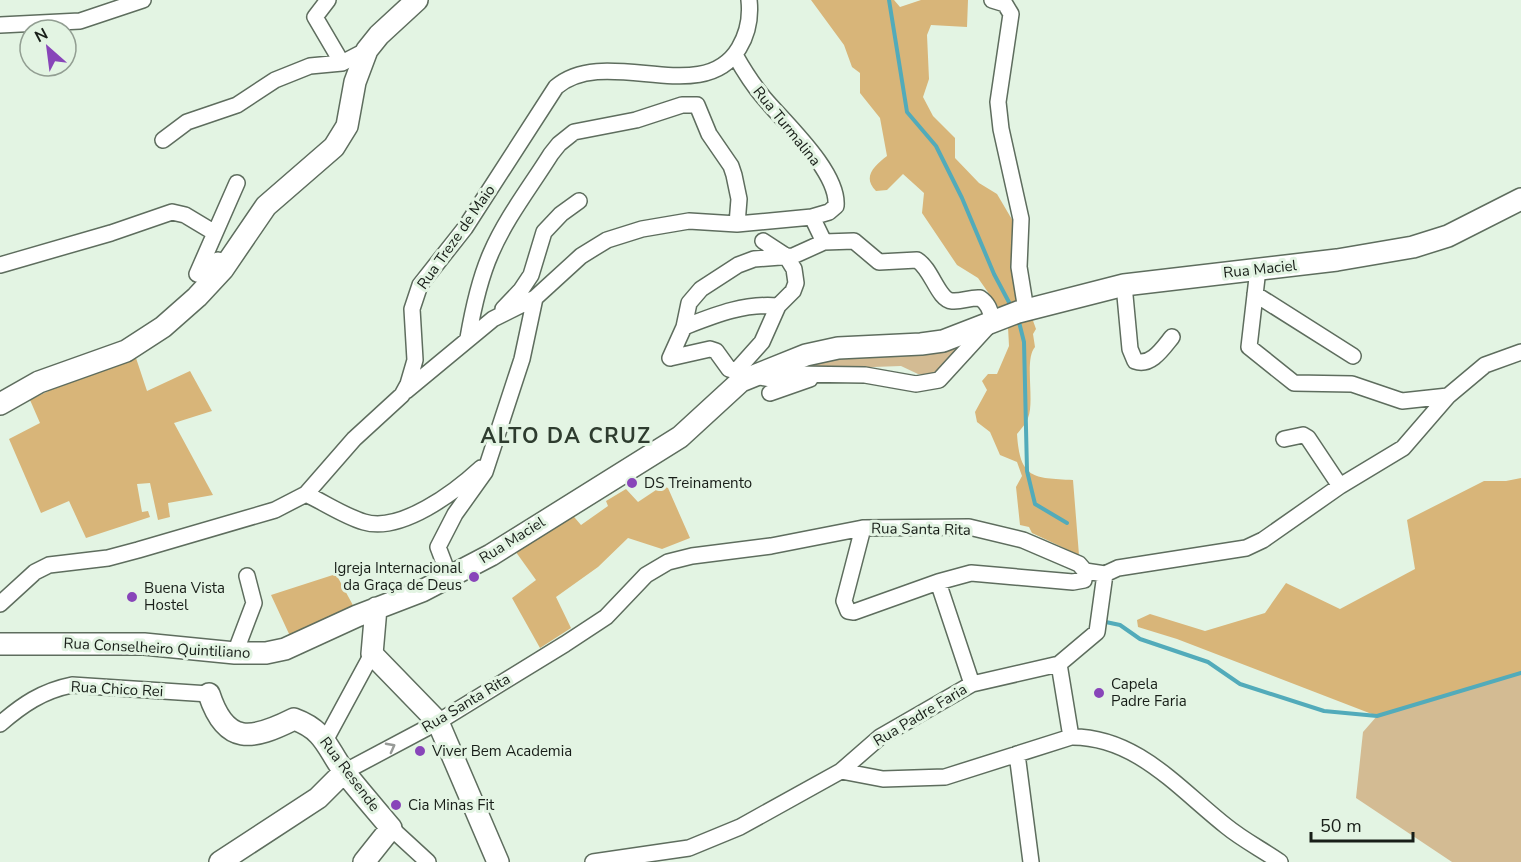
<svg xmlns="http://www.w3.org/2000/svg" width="1521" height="862" font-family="'Nunito Sans',sans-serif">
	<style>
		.green { fill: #d3bb93 }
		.forest { fill: #d8b579 }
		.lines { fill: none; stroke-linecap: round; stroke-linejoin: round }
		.stream { stroke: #52abba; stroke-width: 4 }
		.street-casing { stroke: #5e6d5e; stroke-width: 18 }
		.secondary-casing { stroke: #5e6d5e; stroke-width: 24 }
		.street { stroke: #fff; stroke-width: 15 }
		.secondary { stroke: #fff; stroke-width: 21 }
		.oneway { stroke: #979a97 }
		.poi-dot { fill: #8845b9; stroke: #e3f4e3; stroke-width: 2 }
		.labels { text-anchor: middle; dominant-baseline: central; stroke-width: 6; stroke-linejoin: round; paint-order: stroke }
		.street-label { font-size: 15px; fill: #181e18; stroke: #e3f4e3 }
		.poi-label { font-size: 15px; fill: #181e18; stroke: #e3f4e3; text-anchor: start }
		.district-label { font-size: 21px; font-weight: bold; letter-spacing: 1.5px; fill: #2e3c2f; stroke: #e3f4e3 }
	</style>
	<rect width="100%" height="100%" fill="#e3f4e3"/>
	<!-- green -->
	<path class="green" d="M966 335 950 367 931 375 918 374 901 366 790 370 824 359Z
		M1521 673V862H1452L1356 798 1363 732 1377 716Z"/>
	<!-- forest -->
	<path class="forest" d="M811 0H894L900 7 921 0H968L967 27 931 25 927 35 929 79 923 97 933 116 955 138V158L979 183 997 194 1017 228 1018 304 999 308 978 278 957 265 922 213 924 193 903 174 887 190 876 191C862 177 874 166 887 156L880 118 860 93V73L852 67 844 45Z
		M1031 315 1036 329 1033 334 1035 347C1024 359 1035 401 1028 418 1026 424 1020 430 1017 434 1020 479 1033 478 1073 480L1079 555 1032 533 1029 527 1020 525 1016 487 1022 476 1017 462 1000 455 990 432 977 422 975 412 987 390 982 381 988 374H997L1009 346 1008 327Z
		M135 355 147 391 190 371 212 411 174 423 213 495 168 503 170 517 158 520 150 483 137 484 142 512 148 511 150 517 86 538 69 501 41 513 9 439 40 423 30 400 73 379Z
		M1521 478V673L1377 716 1177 639 1138 627 1137 620 1150 614 1205 631 1265 613 1286 583 1340 609 1415 569 1407 520 1484 481H1506Z
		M662 486 668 488 690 538 662 549 628 538 598 567 556 597 571 628 540 648 512 598 536 580 513 548 569 511 581 525 608 506 606 501 626 489 638 502Z
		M336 574 355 609 290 636 271 595Z"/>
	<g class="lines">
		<!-- stream -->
		<path class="stream" d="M889 0 907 112 936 146 962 198 994 274 1011 306
			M1018 318 1024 342 1027 471 1035 504 1067 523
			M1101 621 1120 625 1140 639 1208 662 1240 684 1324 711 1377 716 1521 673"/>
		<!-- street casing -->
		<g class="street-casing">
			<path id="street" d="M328 0 315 17 342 63
				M992 0 1005 4 1011 14 998 102 1001 129 1021 219 1019 267 1026 310
				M0 25 80 21 143 0
				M735 55C744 71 753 85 764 98 785 123 839 172 836 206L829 212 812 217
				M163 140 187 122 237 105 275 80 310 66 342 63 367 50
				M218 260 203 275 197 274 237 183
				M0 265 111 233 172 212 185 215 215 233
				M1258 269 1249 347 1294 383 1352 384 1402 401 1448 396
				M1124 285 1130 349 1135 361C1151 367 1163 348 1172 337
				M1255 294 1353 356
				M503 309 521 290 531 275 544 232 561 214 579 201
				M684 327C715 315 744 303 778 306
				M468 338C473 309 479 280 491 253 506 218 531 186 551 154L559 144 574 132 636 120 682 105H697L709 134 731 166 734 175 739 199 737 224
				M670 358 684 327 689 303 701 289 738 265 754 259 793 256 824 242
				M670 358 710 349 716 351 729 369 736 371
				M741 381 736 371 762 342 778 306 793 291 796 283 794 269 786 256 763 241
				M406 391 493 319 535 298 581 256 607 240 642 229 689 221 737 224 812 217 824 242 854 241 879 262 917 260C932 269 938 300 952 301 962 302 970 297 980 298 989 304 990 311 993 321L939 380 916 384 865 375 793 374 770 379 760 377
				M770 393 810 379
				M1284 439 1303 435 1308 438 1340 486
				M306 494C325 503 344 516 364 522 401 533 455 492 481 468
				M863 528 844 601 848 611 854 612 938 582
				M449 576 438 547 455 514 485 472 522 359 535 298
				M0 604 35 572 49 565 108 558 138 550 275 510 306 494 354 439 402 395 408 384 415 360 412 309 420 285 465 228 556 87C606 44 703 109 739 48 748 33 751 18 749 0
				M235 653 254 603 247 576
				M1059 664 1071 737
				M972 684 938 582 971 573 1073 582 1084 580 1085 571
				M0 724C22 705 42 691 72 685L209 694
				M326 739 372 654
				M1017 754 1031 862
				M841 771 883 779 945 777 1071 737C1136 736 1179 789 1226 826 1243 840 1263 850 1280 862
				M344 772 438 722 565 644 606 617 646 575 668 562 692 556 771 546 863 528 969 527 1023 540 1079 564 1085 571 1105 574 1118 568 1246 548 1263 540 1340 486 1403 448 1448 396 1485 365 1521 352
				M391 828 428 862
				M593 862 689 848 740 827 841 771 880 737 972 684 1059 664 1097 632 1105 574"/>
		</g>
		<!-- secondary casing -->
		<g class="secondary-casing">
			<path id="secondary" d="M0 404 39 382 126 351 163 327 197 297 223 269 266 206 334 147 347 126 355 82 367 50 379 35 417 0
				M376 608 372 654 438 722 498 862
				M0 644H144L235 653H266L285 649 357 616 422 591 491 555 680 437 741 381 806 355 838 348 921 344 943 341 1018 312 1124 285 1337 260 1413 247 1448 236 1521 199
				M209 694C226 746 252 740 294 719 327 731 327 750 346 774 361 793 376 810 391 828L364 862
				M220 862 318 798 344 772"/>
		</g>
		<!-- street -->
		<use href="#street" class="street"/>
		<!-- secondary -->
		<use href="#secondary" class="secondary"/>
	</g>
	<!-- one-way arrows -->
	<defs><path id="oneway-chevron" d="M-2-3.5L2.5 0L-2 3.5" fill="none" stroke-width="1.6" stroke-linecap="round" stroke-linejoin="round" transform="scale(1.5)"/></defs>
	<use class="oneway" href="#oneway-chevron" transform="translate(391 747) rotate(-28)"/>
	<!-- markers -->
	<g class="poi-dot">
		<circle cx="632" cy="483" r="6"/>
		<circle cx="474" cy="577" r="6"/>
		<circle cx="132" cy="597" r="6"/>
		<circle cx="1099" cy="693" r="6"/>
		<circle cx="420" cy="751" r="6"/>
		<circle cx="396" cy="805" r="6"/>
	</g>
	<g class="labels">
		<!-- street labels -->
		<g class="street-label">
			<text transform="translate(787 126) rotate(51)">Rua Turmalina</text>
			<text transform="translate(456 237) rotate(-55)">Rua Treze de Maio</text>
			<text transform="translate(1260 269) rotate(-6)">Rua Maciel</text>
			<text transform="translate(921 529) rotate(1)">Rua Santa Rita</text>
			<text transform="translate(512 540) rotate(-32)">Rua Maciel</text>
			<text transform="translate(157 648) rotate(3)">Rua Conselheiro Quintiliano</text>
			<text transform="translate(117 689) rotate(3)">Rua Chico Rei</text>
			<text transform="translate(466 703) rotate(-31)">Rua Santa Rita</text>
			<text transform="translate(920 715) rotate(-31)">Rua Padre Faria</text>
			<text transform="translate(350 774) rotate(53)">Rua Resende</text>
		</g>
		<!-- poi labels -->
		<g class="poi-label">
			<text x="644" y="483">DS Treinamento</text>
			<text x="462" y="568" text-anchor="end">Igreja Internacional<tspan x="462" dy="17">da Graça de Deus</tspan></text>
			<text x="144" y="588">Buena Vista<tspan x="144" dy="17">Hostel</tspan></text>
			<text x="1111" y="684">Capela<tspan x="1111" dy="17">Padre Faria</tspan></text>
			<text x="432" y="751">Viver Bem Academia</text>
			<text x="408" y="805">Cia Minas Fit</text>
		</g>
		<!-- district labels -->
		<g class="district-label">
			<text x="566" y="436">ALTO DA CRUZ</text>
		</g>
	</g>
	<!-- north arrow -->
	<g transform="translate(48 48) rotate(332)"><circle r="28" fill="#e3f4e3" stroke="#929e92" stroke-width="1.5"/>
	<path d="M0-4.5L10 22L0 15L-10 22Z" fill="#8845b9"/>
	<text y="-9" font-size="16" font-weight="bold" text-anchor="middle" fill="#181e18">N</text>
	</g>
	<!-- scale -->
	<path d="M1311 832v9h102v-9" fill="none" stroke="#181e18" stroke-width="3"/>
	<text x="1320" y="832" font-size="18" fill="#181e18" stroke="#e3f4e3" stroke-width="4.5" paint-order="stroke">50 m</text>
</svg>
